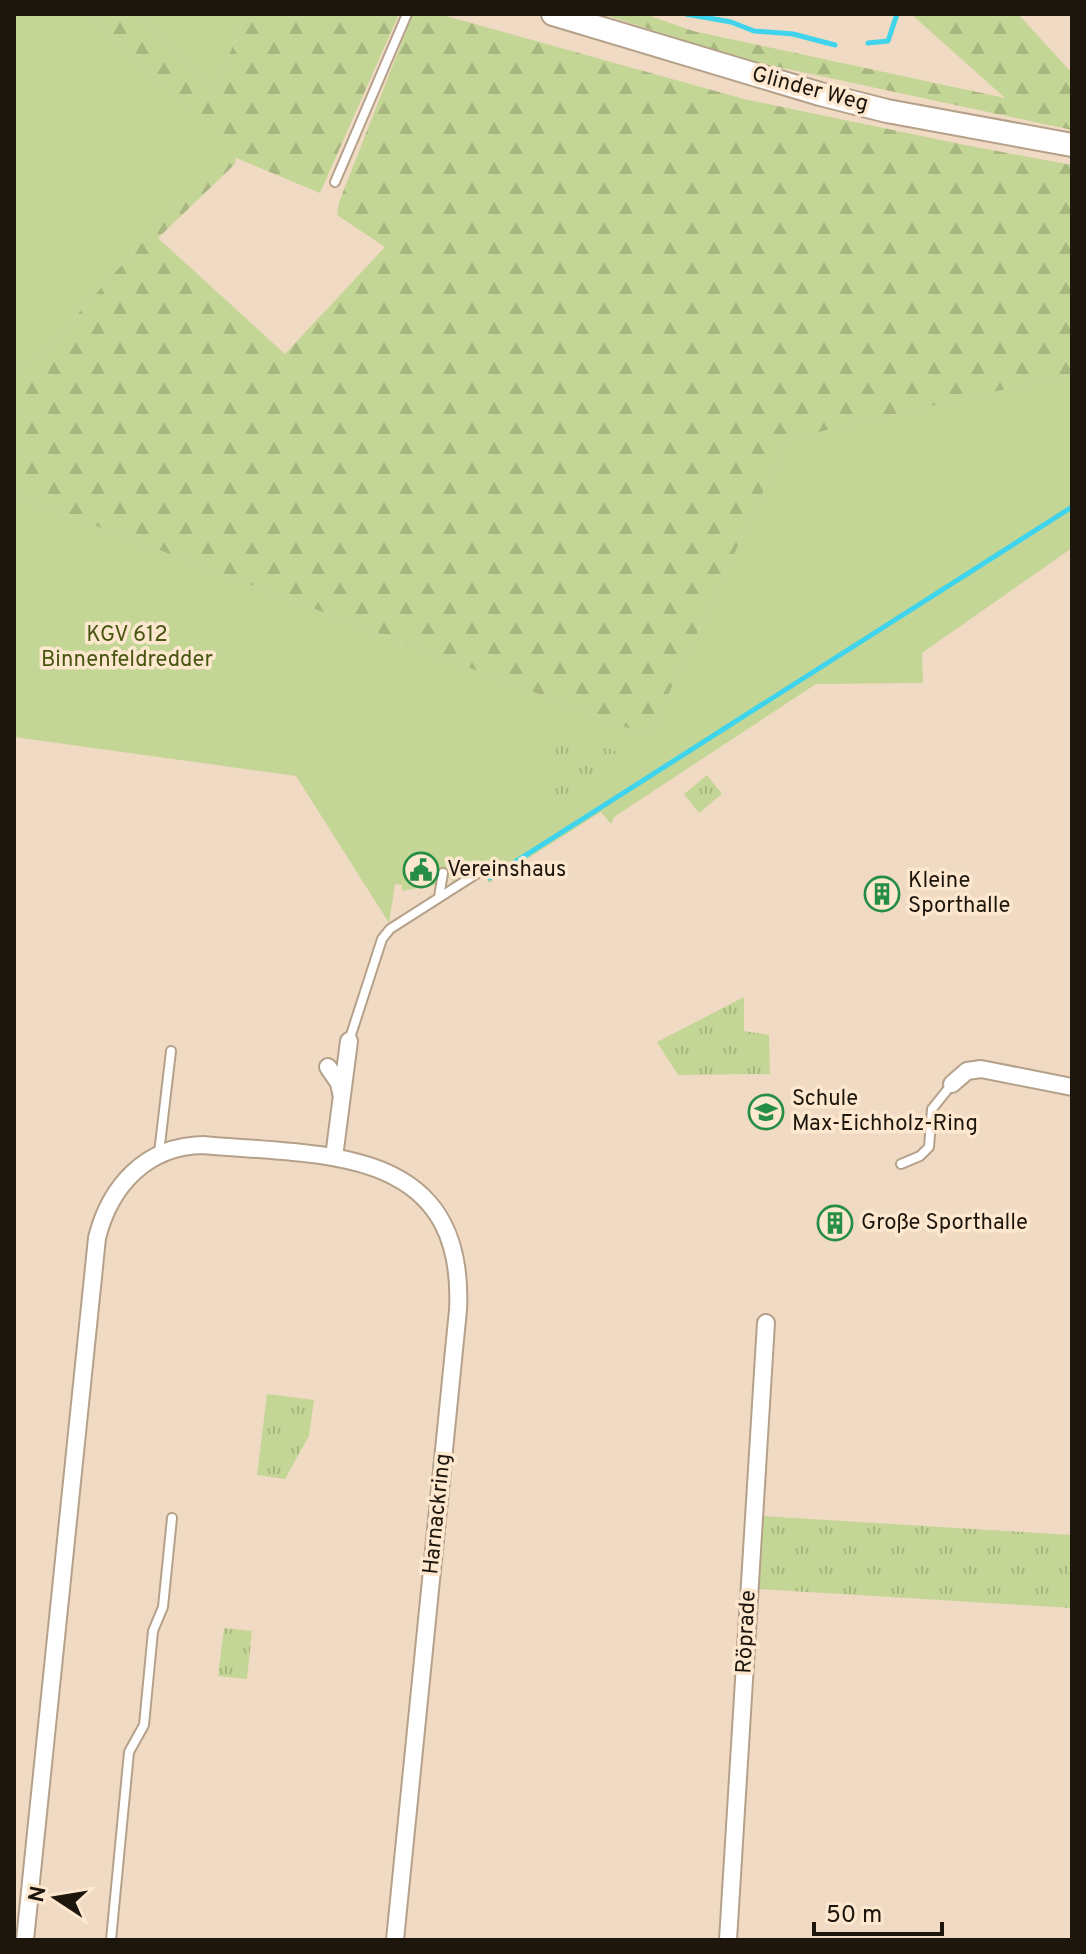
<svg xmlns="http://www.w3.org/2000/svg" width="1086" height="1954" font-family="Overpass,sans-serif">
	<style>
		.green { fill: #c4d696 }
		.forest { fill: url(#forest-firs) }
		.park { fill: url(#park-tufts) }
		.lines { fill: none; stroke-linecap: round; stroke-linejoin: round }
		.stream { stroke: #3fd4ec; stroke-width: 5 }
		.lane-casing { stroke: #b5a18a; stroke-width: 12 }
		.street-casing { stroke: #b5a18a; stroke-width: 20 }
		.secondary-casing { stroke: #b5a18a; stroke-width: 26 }
		.lane { stroke: #fff; stroke-width: 8 }
		.street { stroke: #fff; stroke-width: 16 }
		.secondary { stroke: #fff; stroke-width: 22 }
		.labels { text-anchor: middle; dominant-baseline: central; stroke-width: 7; stroke-linejoin: round; paint-order: stroke }
		.street-label { font-size: 22px; fill: #1d160d; stroke: #fde7cf }
		.park-label { font-size: 22px; fill: #475610; stroke: #fde7cf }
		.poi-label { font-size: 22px; fill: #1d160d; stroke: #fde7cf; text-anchor: start }
	</style>
	<defs>
		<pattern id="forest-firs" width="22" height="20" patternUnits="userSpaceOnUse" patternTransform="scale(2)"><rect width="22" height="20" fill="#c4d696"/><path d="M5 1l3.5 6h-7zM16 11l3.5 6h-7z" fill="#a8b780"/></pattern>
		<pattern id="park-tufts" width="24" height="20" patternUnits="userSpaceOnUse" patternTransform="scale(2)"><rect width="24" height="20" fill="#c4d696"/><path d="M3 7l-1-3M5 7V3M7 7l1-3M15 17l-1-3M17 17v-4M19 17l1-3" fill="none" stroke="#a8b780"/></pattern>
	</defs>
	<rect width="100%" height="100%" fill="#f0dac3"/>
	<!-- green -->
	<path class="green" d="M14 14H91L229 147 41 355 14 370Z
		M140 14H245L214 94Z
		M1072 374V548L922 653 923 683 816 684 614 817 611 824 601 812 489 883 478 866 453 882 447 874 439 873 437 884 402 891V885L395 884 389 923 296 776 14 737V495L649 736 788 439Z"/>
	<!-- forest -->
	<path class="forest" d="M91 14H140L214 94 245 14H399L320 193 236 158 235 164 158 238 285 354 385 247 337 215 339 202 413 14H439L744 99 965 145 1072 165V374L788 439 649 736 14 495V370L41 355 228 147Z
		M602 14H645L693 31 1005 98 911 14H1018L1072 73V130L750 61Z"/>
	<!-- park -->
	<path class="park" d="M559 729 618 752C608 778 586 796 562 811L551 778Z
		M707 775 722 794 699 813 684 794Z
		M744 997V1031L769 1035 770 1074 678 1075 657 1042Z
		M267 1394 314 1400 309 1436 285 1479 257 1475Z
		M762 1516 1072 1535V1608L759 1589Z
		M224 1628 252 1631 247 1679 218 1676Z"/>
	<g class="lines">
		<!-- stream -->
		<path class="stream" d="M686 14 731 22 754 31 793 34 835 45
			M868 43 888 41 897 14
			M490 878 1072 507"/>
		<!-- lane casing -->
		<g class="lane-casing">
			<path id="lane" d="M335 182 407 14
				M439 897 443 873
				M349 1041 382 939 390 929 484 869
				M159 1153 171 1051
				M901 1164 920 1156 929 1147 932 1109 952 1084
				M111 1940 129 1752 144 1725 153 1631 163 1607 172 1518"/>
		</g>
		<!-- street casing -->
		<g class="street-casing">
			<path id="street" d="M328 1067 339 1083 341 1093
				M952 1084 967 1071 981 1069 1072 1087
				M334 1157 349 1041
				M25 1940 97 1238C110 1186 146 1146 203 1145 323 1156 466 1144 458 1310L395 1940
				M728 1940 766 1323"/>
		</g>
		<!-- secondary casing -->
		<g class="secondary-casing">
			<path id="secondary" d="M553 14 820 94 887 111 1072 145"/>
		</g>
		<!-- lane -->
		<use href="#lane" class="lane"/>
		<!-- street -->
		<use href="#street" class="street"/>
		<!-- secondary -->
		<use href="#secondary" class="secondary"/>
	</g>
	<!-- icons -->
	<defs>
		<g id="civic-ring" transform="scale(1.8)"><circle r="9.5" fill="#fde7cf" stroke="#258d44" stroke-width="1.5"/><path d="M-.6-6.5H3V-4.5H.6V-3L4-1V1h2V6H-6V1h2V-1L-.6-3ZM-1.2 2.5V6h2.4V2.5Z" fill="#258d44"/></g>
		<g id="building-ring" transform="scale(1.8)"><circle r="9.5" fill="#fde7cf" stroke="#258d44" stroke-width="1.5"/><path d="M-4-6H4V6H1V3H-1V6H-4ZM-2.5-4.3h1.7v1.8h-1.7ZM.8-4.3h1.7v1.8H.8ZM-2.5-1h1.7V.8h-1.7ZM.8-1h1.7V.8H.8Z" fill="#258d44"/></g>
		<g id="school-ring" transform="scale(1.8)"><circle r="9.5" fill="#fde7cf" stroke="#258d44" stroke-width="1.5"/><path d="M0-5L7-2L0 1L-7-2ZM-4 1L0 2.5L4 1V4Q0 6-4 4Z" fill="#258d44"/></g>
	</defs>
	<g fill-rule="evenodd">
		<use href="#civic-ring" x="421" y="870"/>
		<use href="#building-ring" x="882" y="894"/>
		<use href="#school-ring" x="766" y="1112"/>
		<use href="#building-ring" x="835" y="1223"/>
	</g>
	<g class="labels">
		<!-- street labels -->
		<g class="street-label">
			<text transform="translate(810 90) rotate(15)">Glinder Weg</text>
			<text transform="translate(438 1514) rotate(-84)">Harnackring</text>
			<text transform="translate(747 1632) rotate(-87)">Röprade</text>
		</g>
		<!-- park labels -->
		<g class="park-label">
			<text x="127" y="635">KGV 612<tspan x="127" dy="25">Binnenfeldredder</tspan></text>
		</g>
		<!-- poi labels -->
		<g class="poi-label">
			<text x="447" y="870">Vereinshaus</text>
			<text x="908" y="881">Kleine<tspan x="908" dy="25">Sporthalle</tspan></text>
			<text x="792" y="1099">Schule<tspan x="792" dy="25">Max-Eichholz-Ring</tspan></text>
			<text x="861" y="1223">Große Sporthalle</text>
		</g>
	</g>
	<!-- border -->
	<rect width="1086" height="1954" fill="none" stroke="#1d160d" stroke-width="32"/>
	<!-- north arrow -->
	<g transform="translate(56 1898) rotate(282)" stroke="#fde7cf" stroke-width="6" paint-order="stroke">
	<path d="M0-6L14 30L0 20L-14 30Z" fill="#1d160d"/>
	<text y="-12" font-size="22" font-weight="bold" text-anchor="middle" fill="#1d160d">N</text>
	</g>
	<!-- scale -->
	<path d="M814 1922v12h128v-12" fill="none" stroke="#1d160d" stroke-width="4"/>
	<text x="826" y="1922" font-size="24" fill="#1d160d" stroke="#fde7cf" stroke-width="6" paint-order="stroke">50 m</text>
</svg>
